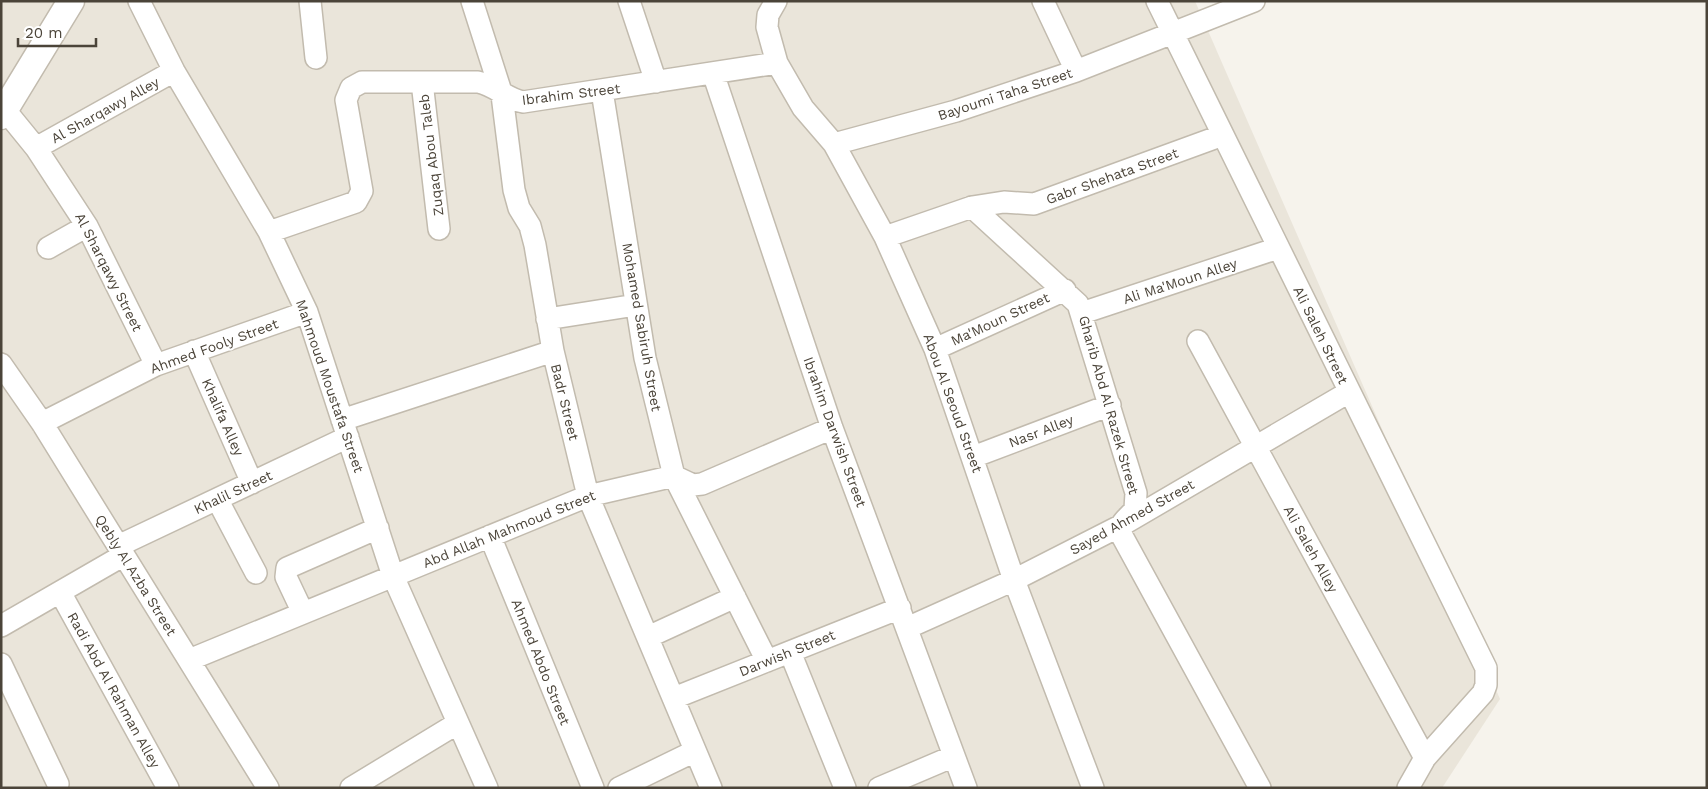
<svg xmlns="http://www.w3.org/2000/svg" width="1708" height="789" font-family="'Work Sans',sans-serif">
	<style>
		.residential { fill: #eae5da }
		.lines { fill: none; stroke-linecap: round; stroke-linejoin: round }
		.minor-casing { stroke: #c2bbae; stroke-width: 24 }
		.tertiary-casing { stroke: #c2bbae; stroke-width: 29 }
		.minor { stroke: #fff; stroke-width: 21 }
		.tertiary { stroke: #fff; stroke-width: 26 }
		.labels { text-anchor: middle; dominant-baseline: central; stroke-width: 4; stroke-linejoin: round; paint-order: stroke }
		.street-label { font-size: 14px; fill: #4b4439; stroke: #fff }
	</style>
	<rect width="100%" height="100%" fill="#f6f3ec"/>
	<!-- residential -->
	<path class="residential" d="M1 1H1195L1500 699 1442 788H1Z"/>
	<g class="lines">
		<!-- minor casing -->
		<g class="minor-casing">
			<path id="minor" d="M139 1 174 71 269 232 307 312 393 576 487 788
				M310 1 316 58
				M472 1 502 95 514 190 519 208 530 226 535 245 553 351 588 496 711 788
				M629 1 656 82
				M776 1 768 15 767 27 777 63 803 108 834 144 885 237 935 349 1014 580 1093 788
				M1043 1 1076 71
				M1157 1 1486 668V685L1483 693 1425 758 1408 788
				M713 73 832 428 966 788
				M422 82 439 229
				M602 91 645 358 674 476 767 661
				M5 110 36 148 87 226 156 365
				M834 144 956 111 1076 71 1254 1
				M36 148 174 71
				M972 207 1078 304 1136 493 1135 509C1129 518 1118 522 1121 534L1260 788
				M269 232 356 202 362 191 346 100 351 88 362 82H478C495 85 506 99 523 102L777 63
				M885 237 972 207 1004 202 1034 204 1223 135
				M48 248 87 226
				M1082 313 1278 248
				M547 319 636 305
				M1198 341 1425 758
				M935 349 1065 290
				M194 351 252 483
				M1 364 42 423 268 788
				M342 420 553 351
				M42 423 156 365 307 312
				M973 457 1110 405
				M217 499 256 573
				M490 536 593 788
				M118 546 348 437
				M60 592 168 788
				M303 613 286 577 287 568 378 528
				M1 626 124 555
				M907 628 1014 580 1122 525 1349 392
				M648 637 735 597
				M790 652 845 788
				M189 660 588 496 674 476 693 485 702 484 832 428
				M1 664 58 784
				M674 698 900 608
				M351 788 458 723
				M619 788 695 751
				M879 788 954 756"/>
		</g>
		<!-- tertiary casing -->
		<g class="tertiary-casing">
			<path id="tertiary" d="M1 116 71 1"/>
		</g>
		<!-- minor -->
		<use href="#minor" class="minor"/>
		<!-- tertiary -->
		<use href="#tertiary" class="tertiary"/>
	</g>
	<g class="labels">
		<!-- street labels -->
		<g class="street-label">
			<text transform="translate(571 94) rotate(-7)">Ibrahim Street</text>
			<text transform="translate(1005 94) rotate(-18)">Bayoumi Taha Street</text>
			<text transform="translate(105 110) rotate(-29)">Al Sharqawy Alley</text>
			<text transform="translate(431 155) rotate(-97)">Zuqaq Abou Taleb</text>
			<text transform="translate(1112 176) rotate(-20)">Gabr Shehata Street</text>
			<text transform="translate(109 272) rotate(63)">Al Sharqawy Street</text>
			<text transform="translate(1180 281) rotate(-18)">Ali Ma'Moun Alley</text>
			<text transform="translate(1000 319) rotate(-25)">Ma'Moun Street</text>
			<text transform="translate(642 327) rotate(80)">Mohamed Sabiruh Street</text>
			<text transform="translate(1321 335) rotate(64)">Ali Saleh Street</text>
			<text transform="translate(214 346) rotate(-20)">Ahmed Fooly Street</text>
			<text transform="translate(330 386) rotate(71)">Mahmoud Moustafa Street</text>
			<text transform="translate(565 402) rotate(76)">Badr Street</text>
			<text transform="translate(953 403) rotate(70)">Abou Al Seoud Street</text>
			<text transform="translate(1109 405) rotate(74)">Gharib Abd Al Razek Street</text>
			<text transform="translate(223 417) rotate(66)">Khalifa Alley</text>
			<text transform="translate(1041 431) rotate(-21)">Nasr Alley</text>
			<text transform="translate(835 432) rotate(70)">Ibrahim Darwish Street</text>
			<text transform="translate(233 492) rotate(-25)">Khalil Street</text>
			<text transform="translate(1132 517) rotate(-29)">Sayed Ahmed Street</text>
			<text transform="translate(509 529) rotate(-22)">Abd Allah Mahmoud Street</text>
			<text transform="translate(1311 549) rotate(61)">Ali Saleh Alley</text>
			<text transform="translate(136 575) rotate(58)">Qebly Al Azba Street</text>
			<text transform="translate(787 653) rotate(-22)">Darwish Street</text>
			<text transform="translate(541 662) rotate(68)">Ahmed Abdo Street</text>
			<text transform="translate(114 690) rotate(61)">Radi Abd Al Rahman Alley</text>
		</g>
	</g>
	<!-- border -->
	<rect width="1708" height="789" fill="none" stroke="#4b4439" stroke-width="5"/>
	<!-- scale -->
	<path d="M18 38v8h78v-8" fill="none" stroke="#4b4439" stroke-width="2.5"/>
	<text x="25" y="38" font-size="15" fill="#4b4439" stroke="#ffffff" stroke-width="4" paint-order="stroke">20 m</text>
</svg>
